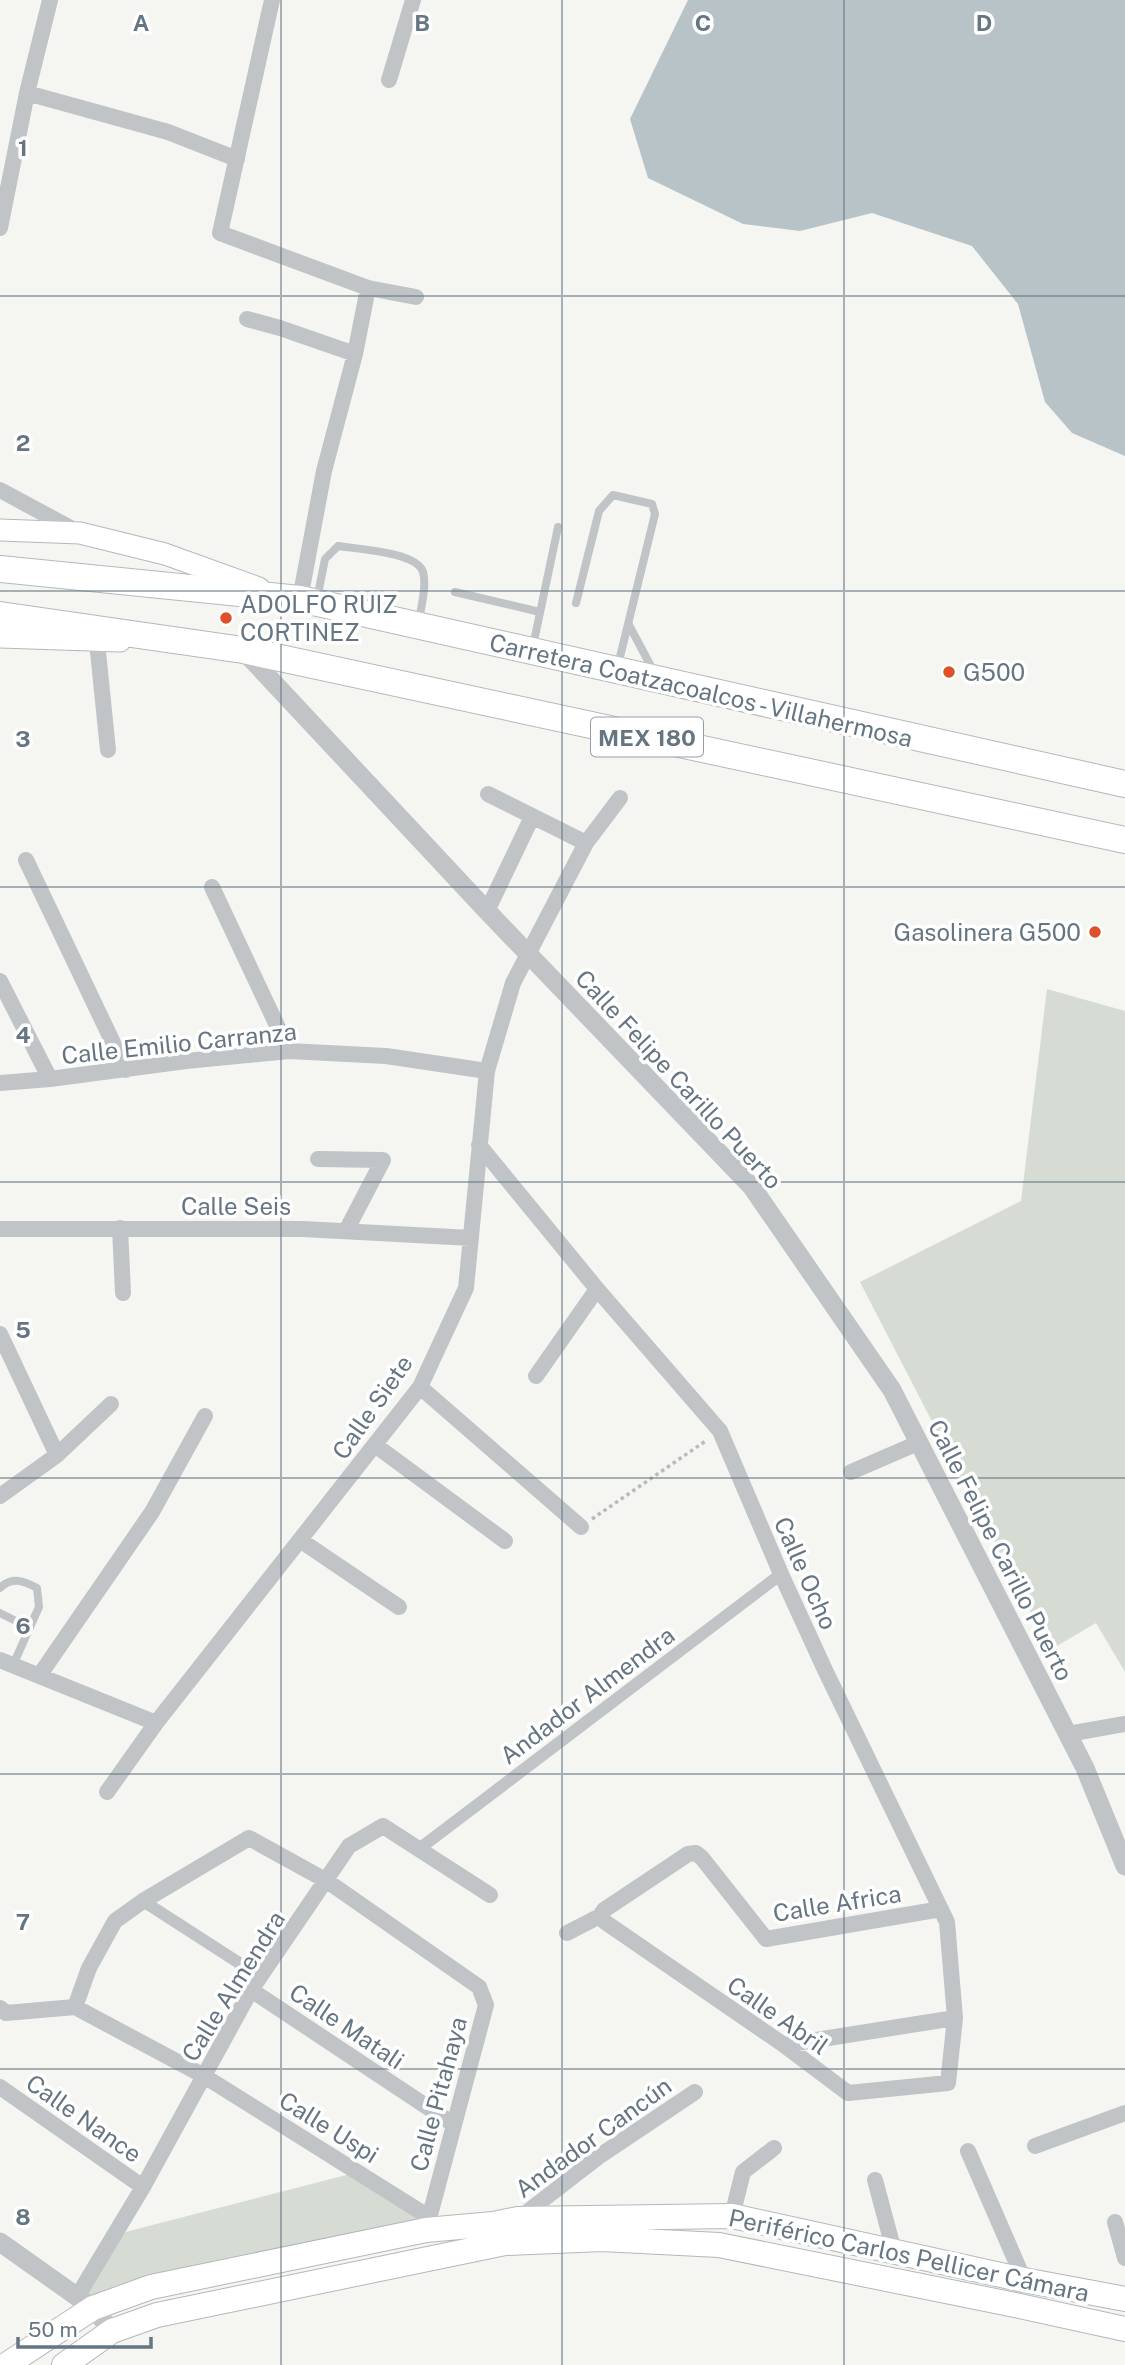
<svg xmlns="http://www.w3.org/2000/svg" width="1125" height="2365" font-family="'Public Sans',sans-serif">
	<style>
		.green { fill: #d6dcd3 }
		.water { fill: #b7c3c7 }
		.lines { fill: none; stroke-linecap: round; stroke-linejoin: round }
		.secondary-casing { stroke: #b3b8bc; stroke-width: 23 }
		.primary-casing { stroke: #b3b8bb; stroke-width: 26 }
		.trunk-casing { stroke: #b5b8bb; stroke-width: 28 }
		.path { stroke: #b8bbbd; stroke-width: 3.5; stroke-dasharray: 3.5 3.5; stroke-linecap: butt }
		.service { stroke: #c0c4c7; stroke-width: 8 }
		.pedestrian { stroke: #c0c4c7; stroke-width: 12 }
		.minor { stroke: #c0c4c7; stroke-width: 16 }
		.tertiary { stroke: #c0c4c7; stroke-width: 19 }
		.secondary { stroke: #fff; stroke-width: 21 }
		.primary { stroke: #fff; stroke-width: 24 }
		.trunk { stroke: #fff; stroke-width: 26 }
		.grid { fill: none; stroke: #657682; stroke-width: 2; stroke-opacity: 0.55 }
		.poi-dot { fill: #dd502a; stroke: #fff; stroke-width: 2.5 }
		.labels { text-anchor: middle; dominant-baseline: central; stroke-width: 7; stroke-linejoin: round; paint-order: stroke }
		.shield { fill: #fff; stroke: #939fa8; stroke-width: 2 }
		.shield-label { font-size: 23px; font-weight: bold; fill: #657682 }
		.poi-label { font-size: 24px; fill: #657682; stroke: #fff; text-anchor: start }
		.street-label { font-size: 24px; fill: #657682; stroke: #fff }
		.grid-label { font-size: 23px; text-anchor: middle; font-weight: bold; fill: #657682; stroke: #fff; stroke-width: 7; stroke-linejoin: round; paint-order: stroke }
	</style>
	<rect width="100%" height="100%" fill="#f5f5f2"/>
	<!-- green -->
	<path class="green" d="M1047 989 1125 1011V1672L1096 1623 1050 1650 860 1282 1021 1201Z
		M358 2172 429 2217 93 2308 77 2297 114 2235Z"/>
	<!-- water -->
	<path class="water" d="M688 0H1125V456L1072 433 1045 402 1018 304 972 246 872 213 800 231 743 224 648 178 630 119Z"/>
	<g class="lines">
		<!-- secondary casing -->
		<g class="secondary-casing">
			<path id="secondary" d="M0 530 80 533 165 554 259 588
				M0 637 120 641"/>
		</g>
		<!-- primary casing -->
		<g class="primary-casing">
			<path id="primary" d="M6 2365 93 2308 151 2287 426 2230 493 2224 518 2219 732 2216 1024 2280 1125 2299
				M64 2365 112 2331 157 2315 505 2243 602 2239 719 2245 1015 2305 1125 2329"/>
		</g>
		<!-- trunk casing -->
		<g class="trunk-casing">
			<path id="trunk" d="M0 569 300 599 1125 784
				M0 615 243 650 1125 840"/>
		</g>
		<!-- path -->
		<path class="path" d="M592 1519 707 1440"/>
		<!-- service -->
		<path class="service" d="M455 592 540 612
			M317 599 325 559 338 546C357 549 417 552 423 572 427 586 421 606 419 621
			M576 603 599 511 613 495 652 504 655 514 618 665
			M629 625 654 672
			M533 646 558 527
			M0 1588C12 1576 24 1581 37 1588L39 1607 13 1665
			M0 1613 30 1628"/>
		<!-- pedestrian -->
		<path class="pedestrian" d="M419 1849 781 1574
			M143 1901 261 1977"/>
		<!-- minor -->
		<path class="minor" d="M272 0 220 233 368 288 416 297
			M389 80 413 0
			M27 93 168 132 237 159
			M0 228 27 93 50 0
			M247 319 280 328 355 354
			M0 490 78 532
			M300 599 324 471 355 354 368 288
			M97 642 108 750
			M488 794 586 843
			M26 860 126 1070
			M212 887 289 1051
			M487 911 532 817
			M0 981 50 1079
			M0 1083 50 1079 186 1061 289 1051 386 1056 487 1071
			M479 1145 597 1289 720 1431 781 1574 825 1670 947 1922 955 2018 948 2083 848 2093 784 2045 605 1922 600 1916
			M318 1159 383 1160 346 1231
			M120 1228 123 1293
			M0 1229H303L471 1238
			M0 1334 57 1455
			M536 1376 597 1289
			M420 1387 581 1527
			M375 1445 505 1541
			M851 1472 918 1443
			M0 1496 57 1455 111 1404
			M300 1540 399 1607
			M0 1660 156 1723
			M39 1676 152 1512 205 1416
			M1068 1734 1125 1724
			M107 1792 156 1723 420 1387 466 1288 487 1071 513 983 586 843 620 798
			M567 1933 600 1916 604 1910 688 1854 696 1853 702 1858 766 1939 941 1909
			M251 1990 453 2124
			M75 2007 89 1968 115 1921 143 1901 249 1838 327 1881 479 1987 486 2005 426 2230
			M0 2008 6 2013 75 2007 204 2076 429 2217
			M784 2045 955 2018
			M0 2087 143 2187
			M1035 2146 1125 2113
			M968 2151 1024 2280
			M875 2180 894 2251
			M732 2216 743 2172 774 2148
			M518 2219 601 2155 695 2092
			M1115 2222 1125 2258
			M77 2297 143 2187 251 1990 349 1846 383 1826 490 1895"/>
		<!-- tertiary -->
		<path class="tertiary" d="M243 650 487 911 752 1187 892 1390 1085 1768 1125 1866
			M0 2242 93 2308 112 2331"/>
		<!-- secondary -->
		<use href="#secondary" class="secondary"/>
		<!-- primary -->
		<use href="#primary" class="primary"/>
		<!-- trunk -->
		<use href="#trunk" class="trunk"/>
	</g>
	<!-- grid -->
	<path class="grid" d="M281 0V2365M562 0V2365M844 0V2365M0 296H1125M0 591H1125M0 887H1125M0 1182H1125M0 1478H1125M0 1774H1125M0 2069H1125"/>
	<!-- markers -->
	<g class="poi-dot">
		<circle cx="226" cy="618" r="7"/>
		<circle cx="949" cy="672" r="7"/>
		<circle cx="1095" cy="932" r="7"/>
	</g>
	<g class="labels">
		<!-- shield labels -->
		<rect class="shield" x="591" y="717.5" width="112" height="39" rx="5"/>
		<g class="shield-label">
			<text x="647" y="737">MEX 180</text>
		</g>
		<!-- poi labels -->
		<g class="poi-label">
			<text x="240" y="604">ADOLFO RUIZ<tspan x="240" dy="28">CORTINEZ</tspan></text>
			<text x="963" y="672">G500</text>
			<text x="1081" y="932" text-anchor="end">Gasolinera G500</text>
		</g>
		<!-- street labels -->
		<g class="street-label">
			<text transform="translate(701 690) rotate(13)">Carretera Coatzacoalcos - Villahermosa</text>
			<text transform="translate(179 1043) rotate(-6)">Calle Emilio Carranza</text>
			<text transform="translate(679 1079) rotate(47)">Calle Felipe Carillo Puerto</text>
			<text x="236" y="1206">Calle Seis</text>
			<text transform="translate(372 1407) rotate(-55)">Calle Siete</text>
			<text transform="translate(1001 1550) rotate(63)">Calle Felipe Carillo Puerto</text>
			<text transform="translate(806 1573) rotate(66)">Calle Ocho</text>
			<text transform="translate(587 1695) rotate(-37)">Andador Almendra</text>
			<text transform="translate(837 1903) rotate(-9)">Calle Africa</text>
			<text transform="translate(233 1986) rotate(-58)">Calle Almendra</text>
			<text transform="translate(778 2015) rotate(35)">Calle Abril</text>
			<text transform="translate(347 2026) rotate(34)">Calle Matali</text>
			<text transform="translate(438 2094) rotate(-75)">Calle Pitahaya</text>
			<text transform="translate(84 2118) rotate(35)">Calle Nance</text>
			<text transform="translate(329 2127) rotate(32)">Calle Uspi</text>
			<text transform="translate(593 2137) rotate(-36)">Andador Cancún</text>
			<text transform="translate(909 2255) rotate(12)">Periférico Carlos Pellicer Cámara</text>
		</g>
	</g>
	<g class="grid-label">
		<text x="141" y="31">A</text>
		<text x="422" y="31">B</text>
		<text x="703" y="31">C</text>
		<text x="984" y="31">D</text>
		<text x="23" y="156">1</text>
		<text x="23" y="451">2</text>
		<text x="23" y="747">3</text>
		<text x="23" y="1043">4</text>
		<text x="23" y="1338">5</text>
		<text x="23" y="1634">6</text>
		<text x="23" y="1930">7</text>
		<text x="23" y="2225">8</text>
	</g>
	<!-- scale -->
	<path d="M18 2337v10h133v-10" fill="none" stroke="#657682" stroke-width="3.5"/>
	<text x="28" y="2337" font-size="21" fill="#657682" stroke="#ffffff" stroke-width="5" paint-order="stroke">50 m</text>
</svg>
